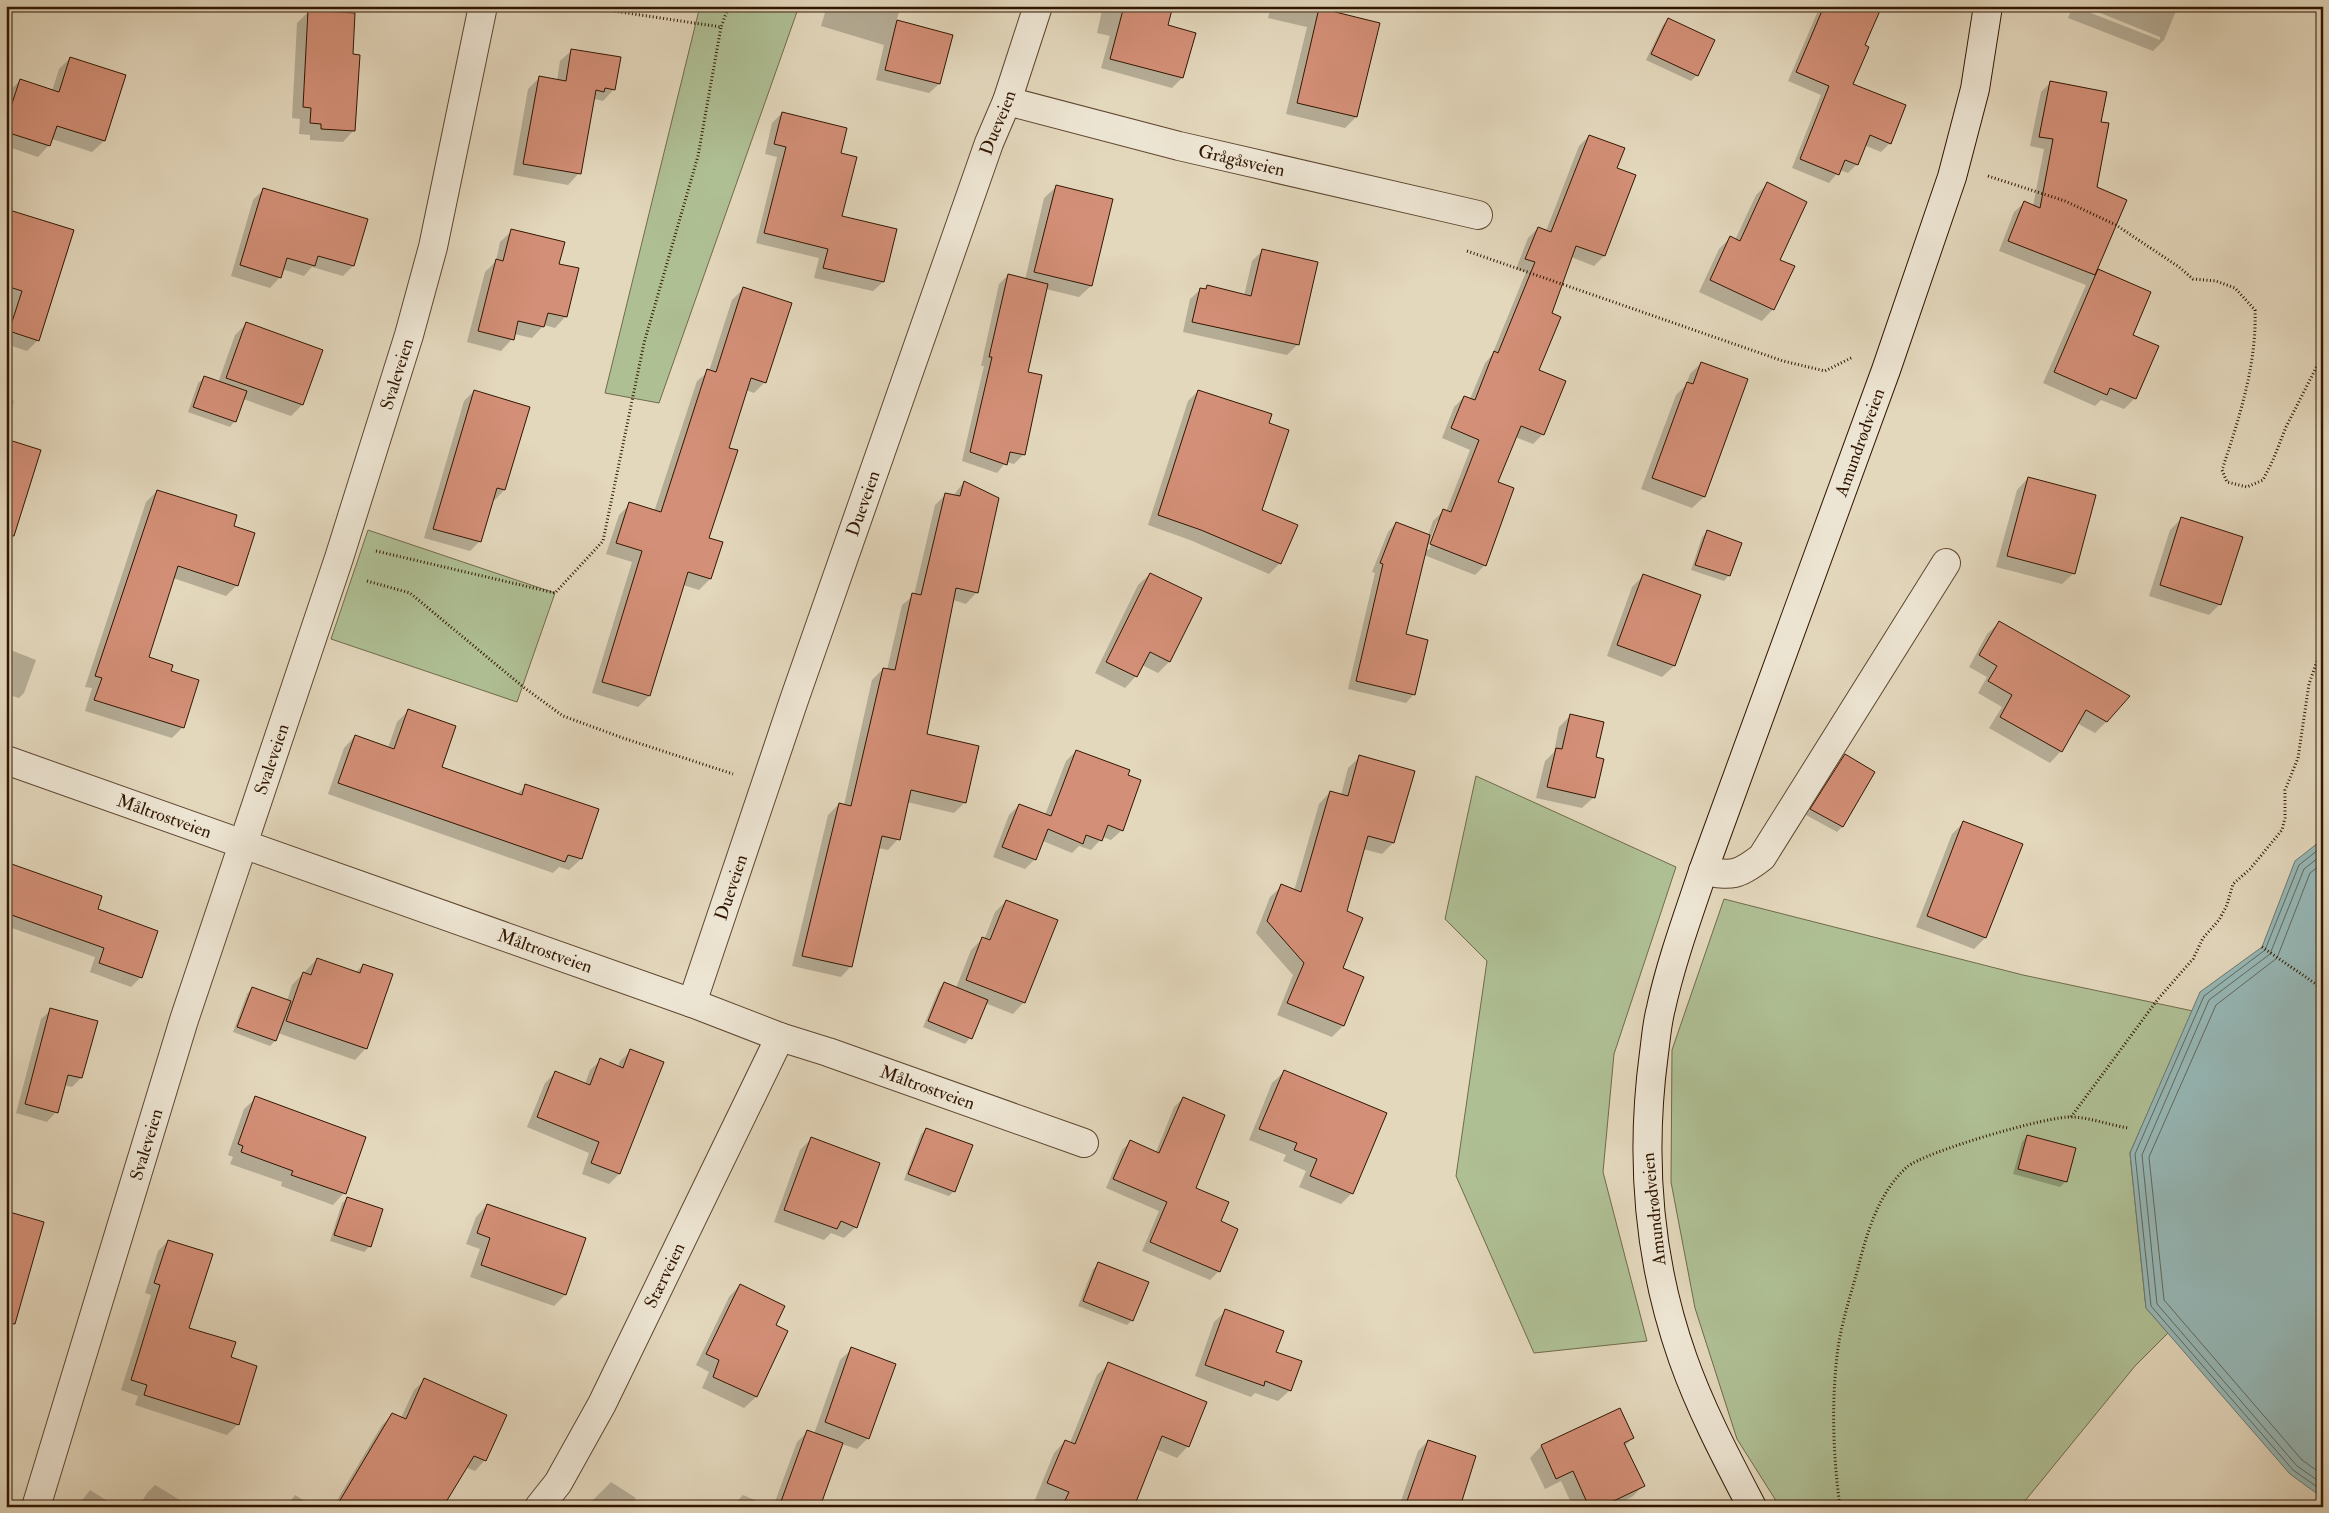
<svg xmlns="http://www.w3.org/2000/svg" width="2329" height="1513" font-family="'IM FELL Double Pica',serif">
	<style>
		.green { fill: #afbf94; stroke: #706a4a }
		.water { fill: #96b8b7; stroke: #6e776e }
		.shadow { fill: #0003; fill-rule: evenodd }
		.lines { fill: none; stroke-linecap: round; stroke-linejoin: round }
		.shore { stroke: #64675c; stroke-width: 1 }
		.building { fill: #d38f77; stroke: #311601 }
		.street-casing { stroke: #5e4630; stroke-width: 30 }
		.secondary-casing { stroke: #311601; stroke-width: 30 }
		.path { stroke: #311601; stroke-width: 3; stroke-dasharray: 1 2.5; stroke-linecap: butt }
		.street { stroke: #ede5d3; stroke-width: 28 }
		.secondary { stroke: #ede5d3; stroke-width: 28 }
		.labels { text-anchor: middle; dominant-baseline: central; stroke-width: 4; stroke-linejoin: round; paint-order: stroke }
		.street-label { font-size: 18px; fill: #311601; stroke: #ede5d3 }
	</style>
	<rect width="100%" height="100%" fill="#e3d7bc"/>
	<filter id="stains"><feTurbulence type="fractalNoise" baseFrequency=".004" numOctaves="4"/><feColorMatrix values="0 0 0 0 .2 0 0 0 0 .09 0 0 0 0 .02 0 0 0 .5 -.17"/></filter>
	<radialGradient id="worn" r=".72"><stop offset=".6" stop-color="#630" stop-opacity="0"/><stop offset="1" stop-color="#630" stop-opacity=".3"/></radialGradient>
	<!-- green -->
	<path class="green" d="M700 6H799L659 403 605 393Z
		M368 530 555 593 517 702 331 639Z
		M1476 776 1676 867 1614 1054 1603 1172 1647 1341 1534 1353 1456 1176 1487 961 1445 919Z
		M1724 899 2023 975 2193 1011 2130 1153 2146 1308 2168 1333 2135 1366 2020 1507H1780L1737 1439 1695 1308 1671 1182 1672 1050Z"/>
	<!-- water -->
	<path class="water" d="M2323 839V1498L2290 1474 2146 1308 2130 1153 2200 992 2262 947 2295 861Z"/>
	<!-- shadow -->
	<path class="shadow" d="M827 6H901L896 22 951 36 939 84 929 93 876 80 884 45 821 26Z
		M1103 6H1172L1167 26 1194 34 1182 78 1172 88 1101 68 1110 36 1097 33Z
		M1271 6H1318L1317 12 1320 9 1378 24 1356 117 1345 128 1286 114 1307 27 1268 18Z
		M1820 6H1878L1851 84 1890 143 1881 152 1864 145 1857 164 1848 173 1840 170 1829 183 1792 168 1821 95 1788 81Z
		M2073 6 2160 40V37L2083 6H2178L2164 40 2153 51 2068 18Z
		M308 12 351 55 354 130 343 142 310 140V135L299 134 300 119 292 118 297 23Z
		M1668 20 1697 75 1691 81 1646 60 1663 25Z
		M572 50 614 89 603 101 595 99 592 102 579 173 568 185 513 175 528 89 540 77 557 81 560 61Z
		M70 58 104 141 92 152 52 139 49 145 38 157 6 146V101L9 91 21 80 52 91 59 69Z
		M2050 83 2099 124 2096 188 2126 201 2093 275 2098 270 2131 336 2135 398 2124 409 2101 400 2095 406 2043 383 2086 285 1999 251 2014 212 2024 203 2033 206 2044 149 2030 146 2041 92Z
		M782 113 840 154V217L883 282 873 291 814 278 819 258 756 243 777 157 765 154 772 123Z
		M1589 136 1616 169 1634 176 1604 256 1594 266 1571 257 1550 313 1538 371 1543 434 1533 444 1515 437 1496 483 1485 565 1475 575 1424 555 1404 635 1414 694 1406 703 1348 689 1375 573 1372 572 1388 532 1396 523 1428 536 1433 521 1443 511 1446 512 1470 450 1442 438 1454 407 1464 397 1470 399 1485 363 1492 355 1526 272 1516 269 1528 238 1538 228 1546 231 1579 146ZM1437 521H1440L1429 550 1427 549Z
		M1768 183 1779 260 1773 309 1762 321 1699 292 1719 249 1730 238 1735 240 1756 195Z
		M1056 187 1091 286 1079 297 1046 289 1026 373 1041 376 1023 455 1014 464 1006 462 997 473 962 461 984 366H981L999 284 1008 275 1025 280 1044 198Z
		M264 189 353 266 343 276 312 267 304 276 282 269 280 277 270 288 231 276 253 200Z
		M6 214 38 340 27 351 6 344V319L12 301 6 300Z
		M512 231 558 265 566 316 555 328 544 325 532 338 514 334 512 339 501 351 467 342 485 272 496 261 500 242Z
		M1262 251 1298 344 1287 355 1183 332 1190 299 1201 289 1204 290 1208 286 1244 296 1252 261Z
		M743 289 765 382 754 393 746 390 728 449 708 538 722 543 710 579 699 590 683 585 649 696 638 707 592 693 632 562 606 554 619 515 630 504 654 512 697 381 709 371 732 300Z
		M246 324 302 405 291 416 243 399 235 421 230 427 188 412 198 383 204 378 218 383 235 335Z
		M1701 363 1747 380 1704 497 1692 508 1641 489 1676 395 1686 385 1690 374Z
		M474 391 504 490 495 500 492 499 480 541 470 551 424 538 464 401Z
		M1198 391 1268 424 1261 511 1280 563 1269 574 1190 540 1148 525 1188 401Z
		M6 398 14 401 6 429Z
		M2028 478 2074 573 2062 584 1996 567 2017 490Z
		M964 482 998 499 976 593 966 604 953 600 925 735 965 802 954 813 907 802 898 839 888 850 878 848 851 966 841 977 792 966 828 815 839 804 844 805 872 680 883 669 887 670 902 605 914 595 935 505 946 494 953 496Z
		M157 491 232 527 237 585 226 596 173 578 147 658 169 672 197 681 182 728 172 738 85 711 92 688 85 687 146 502Z
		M2181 519 2220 604 2209 615 2149 596 2170 530Z
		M1707 532 1729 575 1724 581 1691 570 1702 537Z
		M1150 574 1200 599 1169 662 1158 673 1142 665 1136 676 1125 688 1095 673 1138 585Z
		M1643 576 1699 596 1674 666 1662 677 1607 656 1632 587Z
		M1999 623 2107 721 2095 733 2077 723 2061 751 2050 763 1989 728 2002 707 1978 693 1987 677 1969 667 1987 634Z
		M8 649 36 660 24 693 19 698 6 694Z
		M409 710 441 768 517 794 526 786 581 859 569 870 559 867 553 873 328 794 344 748 355 736 388 748 397 722Z
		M1570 716 1594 797 1582 808 1536 798 1545 761 1554 752 1559 727Z
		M1076 751 1122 830 1111 840 1103 837 1091 850 1079 846 1072 853 1043 841 1035 859 1025 869 993 857 1009 815 1019 805 1045 815 1066 761Z
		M1845 756 1873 772 1842 827 1837 832 1806 815Z
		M1360 757 1393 843 1382 854 1363 849 1346 912 1341 968 1362 978 1343 1026 1332 1037 1277 1015 1293 975 1256 933 1270 897 1282 886 1294 891 1319 804 1330 792 1341 795 1348 768Z
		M1964 822 1985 938 1974 949 1916 927 1952 834Z
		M6 864 96 910 141 977 131 987 90 972 95 957 6 926Z
		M1006 901 1024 1002 1013 1014 985 1003 970 1038 965 1044 923 1027 939 989 944 983 956 988 971 950 982 939 984 940 995 912Z
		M317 959 356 972 363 965 366 1048 355 1060 278 1033 275 1041 270 1046 233 1032 247 994 252 988 287 1001 292 985Z
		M51 1010 96 1022 81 1078 72 1087 64 1085 56 1112 47 1122 16 1113 41 1019Z
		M631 1051 662 1063 619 1174 609 1184 582 1174 589 1153 527 1127 545 1083 555 1073 585 1084 590 1070 601 1060 618 1067 620 1061Z
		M1284 1072 1352 1193 1341 1204 1299 1187 1306 1171 1283 1161 1286 1155 1249 1140 1272 1083Z
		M256 1098 344 1193 333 1205 281 1186 282 1182 230 1164 233 1157 228 1155 244 1109Z
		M1183 1098 1194 1188 1220 1222 1219 1271 1210 1280 1142 1251 1159 1211 1106 1188 1122 1150 1130 1142 1156 1152 1174 1107Z
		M926 1129 954 1191 949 1196 904 1180 921 1134Z
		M2027 1136 2066 1181 2060 1187 2013 1174 2022 1142Z
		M812 1138 856 1227 844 1238 831 1233 824 1240 774 1222 800 1150Z
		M348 1198 370 1246 364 1252 330 1241 342 1203Z
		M487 1205 565 1295 554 1306 470 1277 480 1249 466 1244 476 1217Z
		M168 1241 188 1328 229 1358 238 1424 227 1435 135 1405 138 1396 121 1390 151 1295 145 1293 158 1251Z
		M1099 1264 1132 1320 1127 1325 1078 1306 1093 1269Z
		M740 1285 774 1326 787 1332 756 1397 744 1408 702 1388 709 1372 696 1365 729 1297Z
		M1226 1311 1274 1353 1290 1390 1278 1401 1255 1393 1251 1397 1195 1376 1214 1322Z
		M852 1349 868 1438 857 1449 842 1444 818 1507H773L797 1442 807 1432 814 1434 840 1360Z
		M1109 1364 1188 1446 1177 1458 1156 1449 1133 1507H1032L1054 1453 1065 1441 1070 1443 1097 1375Z
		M425 1380 485 1460 475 1471 465 1467 442 1507H333L382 1425 393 1415 401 1418 414 1390Z
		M1620 1410 1633 1437 1625 1446 1643 1486 1632 1497 1611 1507H1573L1561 1481 1545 1489 1530 1458 1541 1446Z
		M1428 1441 1458 1507H1399L1418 1451Z
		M611 1482 636 1498 630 1507H586Z
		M155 1485 185 1503 183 1507H139L147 1493Z
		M90 1490 117 1507H77Z
		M295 1495 315 1507H286Z
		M743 1495 771 1507H732Z"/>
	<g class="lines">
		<!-- shore -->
		<path class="shore" d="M2323 846 2299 865 2265 950 2204 996 2135 1154 2151 1306 2293 1470 2323 1491
			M2323 854 2304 869 2270 954 2209 1000 2142 1155 2157 1304 2297 1466 2323 1484
			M2323 863 2310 873 2277 958 2216 1005 2149 1157 2164 1300 2302 1460 2323 1475"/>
	</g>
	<!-- building -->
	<path class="building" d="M1124 6H1173L1168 25 1196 33 1183 78 1110 59Z
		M1824 6H1882L1865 45 1869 47 1853 84 1906 105 1891 144 1870 135 1858 165 1845 160 1839 175 1800 159 1829 86 1796 72Z
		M1319 8 1380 23 1357 117 1297 103Z
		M308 10 355 13 353 54 360 55 355 131 321 129V124L310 123 311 108 303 107Z
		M1668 18 1715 40 1698 76 1651 54Z
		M897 20 953 35 940 84 885 70Z
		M571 49 621 57 615 90 605 88 604 92 596 90 581 174 523 164 539 76 566 81Z
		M70 57 126 75 105 141 57 126 50 146 6 132V122L20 79 59 92Z
		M2050 81 2107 92 2101 122 2109 123 2097 187 2127 200 2095 275 2008 241 2024 201 2040 208 2053 139 2039 137Z
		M782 112 847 128 841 153 857 157 842 216 897 229 884 282 823 268 828 249 764 233 786 147 774 144Z
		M1589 135 1625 148 1617 168 1636 175 1605 256 1576 246 1552 313 1561 317 1539 370 1566 381 1544 435 1521 426 1498 482 1514 488 1486 566 1430 544 1443 509 1451 512 1479 440 1451 428 1464 396 1475 400 1494 351 1498 353 1535 262 1525 259 1538 227 1551 232Z
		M1767 182 1807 202 1780 260 1795 266 1774 310 1710 280 1730 236 1740 241Z
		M1056 185 1113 199 1092 286 1034 272Z
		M263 188 368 219 354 266 318 256 315 266 287 258 281 278 240 265Z
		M6 209 74 230 39 341 9 331 22 291 6 286Z
		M511 229 565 242 559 264 579 268 567 317 548 313 544 327 518 321 514 340 478 331 496 259 503 261Z
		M1262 249 1318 262 1299 345 1192 322 1200 288 1206 289 1207 285 1251 296Z
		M2098 269 2151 292 2133 335 2159 346 2136 399 2110 388 2107 395 2054 372Z
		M1008 274 1048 284 1028 372 1042 375 1025 455 1010 452 1007 465 970 452 992 357H989Z
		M743 287 792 303 766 383 751 378 729 448 738 450 709 538 723 542 711 579 688 572 650 696 602 682 642 551 616 543 629 502 661 512 707 369 716 372Z
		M246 322 323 350 303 405 226 378Z
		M1701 362 1748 379 1705 497 1652 478 1687 382 1693 384Z
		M204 376 247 391 236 422 193 407Z
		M474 390 530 407 505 490 497 488 481 542 433 529Z
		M1198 390 1272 414 1269 423 1289 430 1262 510 1298 525 1281 564 1201 530 1158 515Z
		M6 439 41 450 14 536 6 535Z
		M2028 477 2096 495 2075 574 2007 556Z
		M964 481 999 498 978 593 956 588 927 734 979 746 966 803 911 790 900 840 882 836 852 967 802 956 839 803 851 806 883 668 895 670 912 593 921 595 945 493 960 496Z
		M157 490 237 515 234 526 255 533 238 586 178 566 149 657 173 665 171 671 199 680 184 728 94 700 102 678 95 676Z
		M2181 517 2243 537 2221 605 2160 585Z
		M1396 522 1430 535 1406 634 1428 640 1415 695 1356 681 1383 564 1380 563Z
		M1707 530 1742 543 1730 576 1695 565Z
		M1150 573 1202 598 1170 662 1150 652 1137 677 1106 662Z
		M1643 574 1701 595 1675 666 1617 645Z
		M1999 621 2050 650 2130 696 2107 722 2086 710 2062 752 2000 717 2012 695 1988 681 1997 666 1979 655Z
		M408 709 456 726 442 767 522 795 525 784 599 809 582 859 568 855 565 862 338 783 355 735 394 749Z
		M1570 714 1604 722 1596 757 1604 759 1595 798 1547 787 1556 748 1562 749Z
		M1076 750 1130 770 1128 775 1141 780 1123 831 1108 825 1102 841 1086 835 1083 844 1048 829 1036 860 1002 847 1019 804 1051 816Z
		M1845 754 1875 772 1843 827 1810 809Z
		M1359 755 1415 771 1394 843 1368 836 1347 911 1363 918 1343 968 1364 977 1344 1026 1287 1003 1304 963 1267 921 1281 884 1301 892 1330 791 1348 796Z
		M1963 821 2023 844 1986 938 1927 916Z
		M6 862 102 896 98 909 158 931 142 978 99 963 104 948 6 913Z
		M1006 900 1058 920 1025 1003 966 980 982 937 990 940Z
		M317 958 360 973 363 964 393 974 367 1049 286 1021 303 972 311 975Z
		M944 982 988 1000 972 1039 928 1021Z
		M252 987 291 1001 276 1041 237 1027Z
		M50 1008 98 1021 82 1078 68 1075 58 1113 25 1104Z
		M630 1049 664 1062 620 1174 591 1163 599 1142 537 1117 555 1071 590 1085 600 1058 623 1068Z
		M1284 1070 1387 1113 1353 1194 1310 1176 1317 1159 1294 1150 1297 1143 1259 1129Z
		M255 1096 366 1137 346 1194 291 1175 293 1171 241 1152 243 1146 238 1144Z
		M1183 1097 1225 1115 1196 1188 1229 1202 1221 1221 1238 1229 1220 1272 1150 1242 1167 1202 1113 1179 1130 1140 1159 1153Z
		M926 1128 973 1145 955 1192 908 1174Z
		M2027 1135 2076 1148 2067 1182 2018 1169Z
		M811 1137 880 1163 857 1228 841 1221 837 1229 784 1210Z
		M347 1197 383 1209 371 1247 334 1235Z
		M487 1204 586 1238 566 1295 481 1265 490 1238 477 1233Z
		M6 1211 44 1222 15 1324 6 1323Z
		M168 1240 213 1254 189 1328 236 1342 231 1357 257 1366 239 1425 144 1395 147 1385 131 1380 160 1285 154 1283Z
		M1098 1262 1149 1282 1133 1321 1083 1301Z
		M740 1284 785 1306 776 1325 788 1331 757 1397 713 1377 719 1360 706 1354Z
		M1225 1309 1284 1331 1276 1352 1302 1361 1291 1391 1265 1381 1264 1386 1205 1365Z
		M851 1347 896 1364 869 1439 825 1422Z
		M1108 1362 1207 1402 1189 1447 1162 1436 1134 1507H1062L1069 1492 1047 1483 1065 1440 1075 1444Z
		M424 1378 507 1415 486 1461 474 1456 443 1507H336L392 1413 406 1419Z
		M1620 1408 1634 1438 1624 1443 1645 1486 1601 1507H1589L1573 1471 1556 1479 1541 1445Z
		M807 1430 843 1443 820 1507H779Z
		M1428 1440 1476 1456 1460 1507H1405Z"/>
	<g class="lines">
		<!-- street casing -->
		<g class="street-casing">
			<g id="street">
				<path id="s1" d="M1007 101 1179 146 1478 215"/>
				<path id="s2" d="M6 760 692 1003 780 1037 828 1052 1084 1143"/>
				<path d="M1703 871C1732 876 1738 876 1762 857L1946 563"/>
				<path id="s3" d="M692 1003 794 700 989 143 1007 101 1038 6"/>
				<path id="s4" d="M36 1507 184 1020 339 558 409 335 433 247 483 6"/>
				<path id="s5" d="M539 1507 558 1483 602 1404 780 1037"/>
			</g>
		</g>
		<!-- secondary casing -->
		<g class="secondary-casing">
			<g id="secondary">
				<path id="s6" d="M1752 1507C1727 1459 1701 1410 1683 1359 1648 1260 1640 1157 1654 1053 1656 1038 1657 1023 1661 1008 1671 962 1688 916 1703 871L1886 370 1952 177 1975 89 1988 6"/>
			</g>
		</g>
		<!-- path -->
		<path class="path" d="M580 6 721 27 729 6
			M1988 176 2065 201 2116 225 2179 267 2193 279 2216 281 2235 288 2255 310C2257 364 2239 419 2222 470L2227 482 2247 487 2263 480 2273 460 2286 427 2323 354
			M1467 251 1783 361 1825 371 1853 357
			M376 551 555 593 603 541 644 343 698 156 721 27
			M367 581 410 593 522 686 563 716 623 738 733 774
			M2262 947 2323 989
			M2071 1117 2158 999 2193 959 2203 938 2219 920 2227 905 2233 884 2250 869 2282 830 2285 818V790L2298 758 2309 684 2323 644
			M1840 1507C1833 1455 1831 1401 1838 1348 1842 1321 1851 1294 1858 1268 1867 1232 1879 1192 1907 1167 1924 1152 2050 1115 2073 1117 2091 1118 2110 1125 2128 1128"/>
		<!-- street -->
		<use href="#street" class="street"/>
		<!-- secondary -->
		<use href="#secondary" class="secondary"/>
	</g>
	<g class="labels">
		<!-- street labels -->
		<g class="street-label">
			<text stroke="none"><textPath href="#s3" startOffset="932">Dueveien</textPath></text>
			<text stroke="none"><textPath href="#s1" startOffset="242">Grågåsveien</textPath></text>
			<text stroke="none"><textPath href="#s4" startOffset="1189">Svaleveien</textPath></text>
			<text stroke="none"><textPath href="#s6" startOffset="1119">Amundrødveien</textPath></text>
			<text stroke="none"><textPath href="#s3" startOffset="528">Dueveien</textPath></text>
			<text stroke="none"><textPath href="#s4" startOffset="784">Svaleveien</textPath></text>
			<text stroke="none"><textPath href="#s2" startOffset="168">Måltrostveien</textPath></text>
			<text stroke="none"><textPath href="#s3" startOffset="122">Dueveien</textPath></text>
			<text stroke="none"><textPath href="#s2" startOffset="572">Måltrostveien</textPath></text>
			<text stroke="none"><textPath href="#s2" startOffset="978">Måltrostveien</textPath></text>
			<text stroke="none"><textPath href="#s4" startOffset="379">Svaleveien</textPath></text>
			<text transform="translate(1654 1209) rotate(-96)">Amundrødveien</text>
			<text stroke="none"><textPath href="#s5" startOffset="264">Stærveien</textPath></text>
		</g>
	</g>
	<!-- margin -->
	<rect width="2329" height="1513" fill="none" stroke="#e3d7bc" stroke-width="25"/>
	<rect x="8" y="8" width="2314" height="1498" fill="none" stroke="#311601" stroke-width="2.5"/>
	<rect x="12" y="12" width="2304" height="1488" fill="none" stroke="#311601"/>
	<rect width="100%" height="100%" filter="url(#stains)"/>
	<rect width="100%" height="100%" fill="url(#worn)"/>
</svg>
